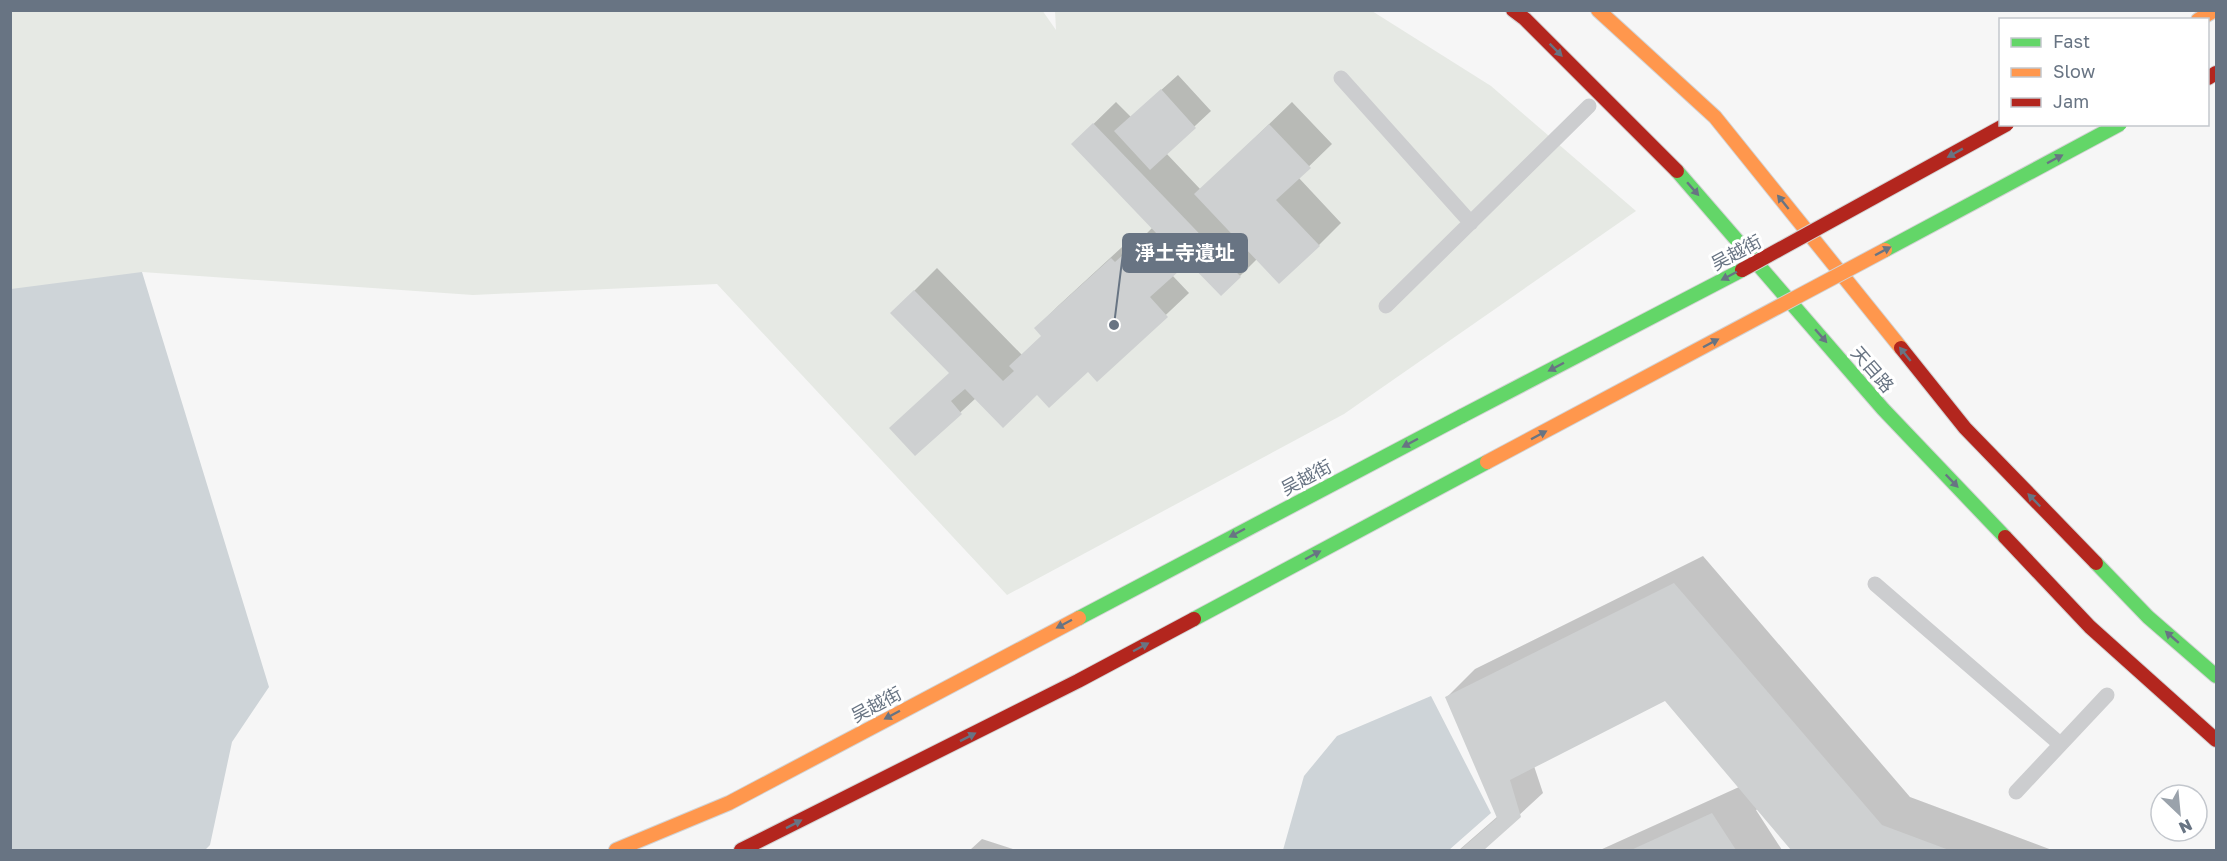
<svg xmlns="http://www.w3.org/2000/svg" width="2227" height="861" font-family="'Golos Text','Noto Sans SC',sans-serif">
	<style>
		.green { fill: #e6e9e4 }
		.water { fill: #ced4d8 }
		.shadow { fill: #0003 }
		.building { fill: #ced0d1 }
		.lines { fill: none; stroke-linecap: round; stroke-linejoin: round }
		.fast-casing { stroke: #d2d3d4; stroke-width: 16 }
		.slow-casing { stroke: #d2d3d4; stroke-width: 16 }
		.jam-casing { stroke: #d2d3d4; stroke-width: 16 }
		.lane { stroke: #cccdcf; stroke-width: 15 }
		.fast { stroke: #63d668; stroke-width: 14 }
		.slow { stroke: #ff974d; stroke-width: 14 }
		.jam { stroke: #b3261e; stroke-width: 14 }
		.fast-bridge-casing { stroke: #d2d2d3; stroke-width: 16; stroke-linecap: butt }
		.slow-bridge-casing { stroke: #d2d2d3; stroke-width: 16; stroke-linecap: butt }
		.jam-bridge-casing { stroke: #d2d2d3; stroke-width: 16; stroke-linecap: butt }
		.fast-bridge { stroke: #63d668; stroke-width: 14 }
		.slow-bridge { stroke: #ff974d; stroke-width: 14 }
		.jam-bridge { stroke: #b3261e; stroke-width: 14 }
		.oneway { fill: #687483 }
		.labels { text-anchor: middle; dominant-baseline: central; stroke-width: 6; stroke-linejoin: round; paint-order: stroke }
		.street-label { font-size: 18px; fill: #687483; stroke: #fff }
		.leader { fill: none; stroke: #687483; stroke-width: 2 }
		.callout-dot { fill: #687483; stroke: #fff; stroke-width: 2 }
		.callout { fill: #687483; stroke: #687483; stroke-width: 2 }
		.callout-label { font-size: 20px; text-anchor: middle; font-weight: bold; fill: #fff }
	</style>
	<rect width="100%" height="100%" fill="#f6f6f6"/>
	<!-- green -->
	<path class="green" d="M1042 10 1056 30 1055 11H1372L1491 86 1636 211 1344 414 1007 595 717 284 473 295 142 272 11 504V11Z"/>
	<!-- water -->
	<path class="water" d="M142 272 269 687 232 742 210 845 205 850H11V289Z
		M1431 696 1491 813 1449 850H1283L1304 776 1337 736Z"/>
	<!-- shadow -->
	<path class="shadow" d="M1178 75 1211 111 1166 153 1201 190 1292 102 1332 144 1298 177 1341 223 1319 245 1257 259 1240 276 1188 260 1172 275 1189 293 1097 380 1088 370 1037 393 976 398 915 454 950 372 892 313 937 268 1022 355 1043 335 1036 328 1058 306 1134 236 1139 241 1153 227 1073 144 1116 102 1131 117Z
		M1703 556 1910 797 2052 850H1793L1758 809 1756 810 1782 850H1600L1739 787 1665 699 1534 766 1543 793 1481 850H1459L1498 816 1447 697 1475 669Z
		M982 839 1016 850H970Z"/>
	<!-- building -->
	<path class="building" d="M1161 89 1196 128 1150 170 1114 131Z
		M1093 123 1241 277 1221 296 1184 258 1175 267 1179 271 1150 297 1168 317 1097 382 1088 372 1049 408 1037 395 1003 428 965 389 951 401 962 414 915 456 889 428 949 373 890 313 914 290 1003 381 1014 371 1009 366 1041 336 1034 328 1111 258 1115 262 1145 235 1150 240 1157 234 1071 144Z
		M1269 124 1311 168 1276 200 1320 246 1279 284 1194 194Z
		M1674 583 1882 825 1949 850H1791L1665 701 1510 780 1521 817 1484 850H1460L1497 818 1445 697Z
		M1712 813 1736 850H1631Z"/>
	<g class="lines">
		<!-- fast casing -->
		<g class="fast-casing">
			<path id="fast" d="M1677 171 1883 409 2005 537
				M2096 563 2148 617 2216 676
				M1079 618 1462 416
				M1194 619 1487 462"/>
		</g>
		<!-- slow casing -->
		<g class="slow-casing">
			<path id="slow" d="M1598 10 1715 117 1901 348
				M2198 20 2215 10
				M616 850 729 803 1079 618"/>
		</g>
		<!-- jam casing -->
		<g class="jam-casing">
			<path id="jam" d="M1513 10 1525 19 1677 171
				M2208 78 2216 73
				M1901 348 1965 428 2096 563
				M2005 537 2090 627 2216 740
				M741 850 1078 681 1194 619"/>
		</g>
		<!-- lane -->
		<path class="lane" d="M1341 78 1471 223
			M1386 306 1589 106
			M1875 584 2060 744
			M2016 792 2107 695"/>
		<!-- fast -->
		<use href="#fast" class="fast"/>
		<!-- slow -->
		<use href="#slow" class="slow"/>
		<!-- jam -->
		<use href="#jam" class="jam"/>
		<!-- fast-bridge casing -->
		<g class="fast-bridge-casing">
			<path id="fast-bridge" d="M1885 250 2120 124
				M1462 416 1742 270"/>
		</g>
		<!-- slow-bridge casing -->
		<g class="slow-bridge-casing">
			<path id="slow-bridge" d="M1487 462 1885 250"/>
		</g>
		<!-- jam-bridge casing -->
		<g class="jam-bridge-casing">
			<path id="jam-bridge" d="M1742 270 2007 124"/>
		</g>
		<!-- fast-bridge -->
		<use href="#fast-bridge" class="fast-bridge"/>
		<!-- slow-bridge -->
		<use href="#slow-bridge" class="slow-bridge"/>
		<!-- jam-bridge -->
		<use href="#jam-bridge" class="jam-bridge"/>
	</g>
	<!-- one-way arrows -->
	<defs><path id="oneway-solid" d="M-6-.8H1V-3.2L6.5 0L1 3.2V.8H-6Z" transform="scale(1.5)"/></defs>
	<g class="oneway">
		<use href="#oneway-solid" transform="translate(1556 50) rotate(45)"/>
		<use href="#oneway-solid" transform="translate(1955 153) rotate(151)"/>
		<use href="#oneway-solid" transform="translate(2055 159) rotate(-28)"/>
		<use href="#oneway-solid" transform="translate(1693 189) rotate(49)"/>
		<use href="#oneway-solid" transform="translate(1783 202) rotate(-129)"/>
		<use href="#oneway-solid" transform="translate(1883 251) rotate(-28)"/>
		<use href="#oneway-solid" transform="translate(1729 276) rotate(152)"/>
		<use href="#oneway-solid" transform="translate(1821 336) rotate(49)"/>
		<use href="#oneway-solid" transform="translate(1711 343) rotate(-28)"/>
		<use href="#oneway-solid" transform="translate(1905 354) rotate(-129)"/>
		<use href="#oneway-solid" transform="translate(1556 367) rotate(152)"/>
		<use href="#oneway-solid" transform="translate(1539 435) rotate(-28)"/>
		<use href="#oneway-solid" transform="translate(1410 443) rotate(152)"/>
		<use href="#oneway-solid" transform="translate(1952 481) rotate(46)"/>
		<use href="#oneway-solid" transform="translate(2034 500) rotate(-134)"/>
		<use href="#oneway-solid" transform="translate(1237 533) rotate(152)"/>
		<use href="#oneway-solid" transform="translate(1313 555) rotate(-28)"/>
		<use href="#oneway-solid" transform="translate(1064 624) rotate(152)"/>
		<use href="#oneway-solid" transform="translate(2172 637) rotate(-139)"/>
		<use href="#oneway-solid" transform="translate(1141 647) rotate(-28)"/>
		<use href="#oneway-solid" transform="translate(892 715) rotate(152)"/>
		<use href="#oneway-solid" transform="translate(968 737) rotate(-27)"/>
		<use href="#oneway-solid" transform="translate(794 824) rotate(-27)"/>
	</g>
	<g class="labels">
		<!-- street labels -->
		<g class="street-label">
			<text transform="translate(1736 252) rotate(-28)">吴越街</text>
			<text transform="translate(1873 369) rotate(49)">天目路</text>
			<text transform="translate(1306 477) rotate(-28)">吴越街</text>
			<text transform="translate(876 704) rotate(-28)">吴越街</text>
		</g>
	</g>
	<!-- callouts -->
	<path class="leader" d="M1114 325L1123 253"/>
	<circle class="callout-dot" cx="1114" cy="325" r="6"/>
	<rect class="callout" x="1123" y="234" width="124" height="38" rx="6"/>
	<g class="callout-label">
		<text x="1185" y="260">淨土寺遺址</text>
	</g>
	<!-- border -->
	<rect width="2227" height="861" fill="none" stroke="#687483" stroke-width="24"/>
	<!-- legend -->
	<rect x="1999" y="18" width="210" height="108" fill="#ffffff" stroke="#c3c7cd" stroke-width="1.5"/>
	<rect x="2011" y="38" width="30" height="9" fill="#63d668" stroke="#c3c7cd" stroke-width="1.5"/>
	<text x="2053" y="48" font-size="18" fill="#687483">Fast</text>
	<rect x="2011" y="68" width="30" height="9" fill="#ff974d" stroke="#c3c7cd" stroke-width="1.5"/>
	<text x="2053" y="78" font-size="18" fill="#687483">Slow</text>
	<rect x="2011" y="98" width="30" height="9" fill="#b3261e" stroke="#c3c7cd" stroke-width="1.5"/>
	<text x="2053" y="108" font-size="18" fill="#687483">Jam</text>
	<!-- north arrow -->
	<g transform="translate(2179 813) rotate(154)"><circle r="28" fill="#ffffff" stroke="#c3c7cd" stroke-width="1.5"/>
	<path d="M0-4.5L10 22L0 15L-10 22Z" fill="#9aa2ab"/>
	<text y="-9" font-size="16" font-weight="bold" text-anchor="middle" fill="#687483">N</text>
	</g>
</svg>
